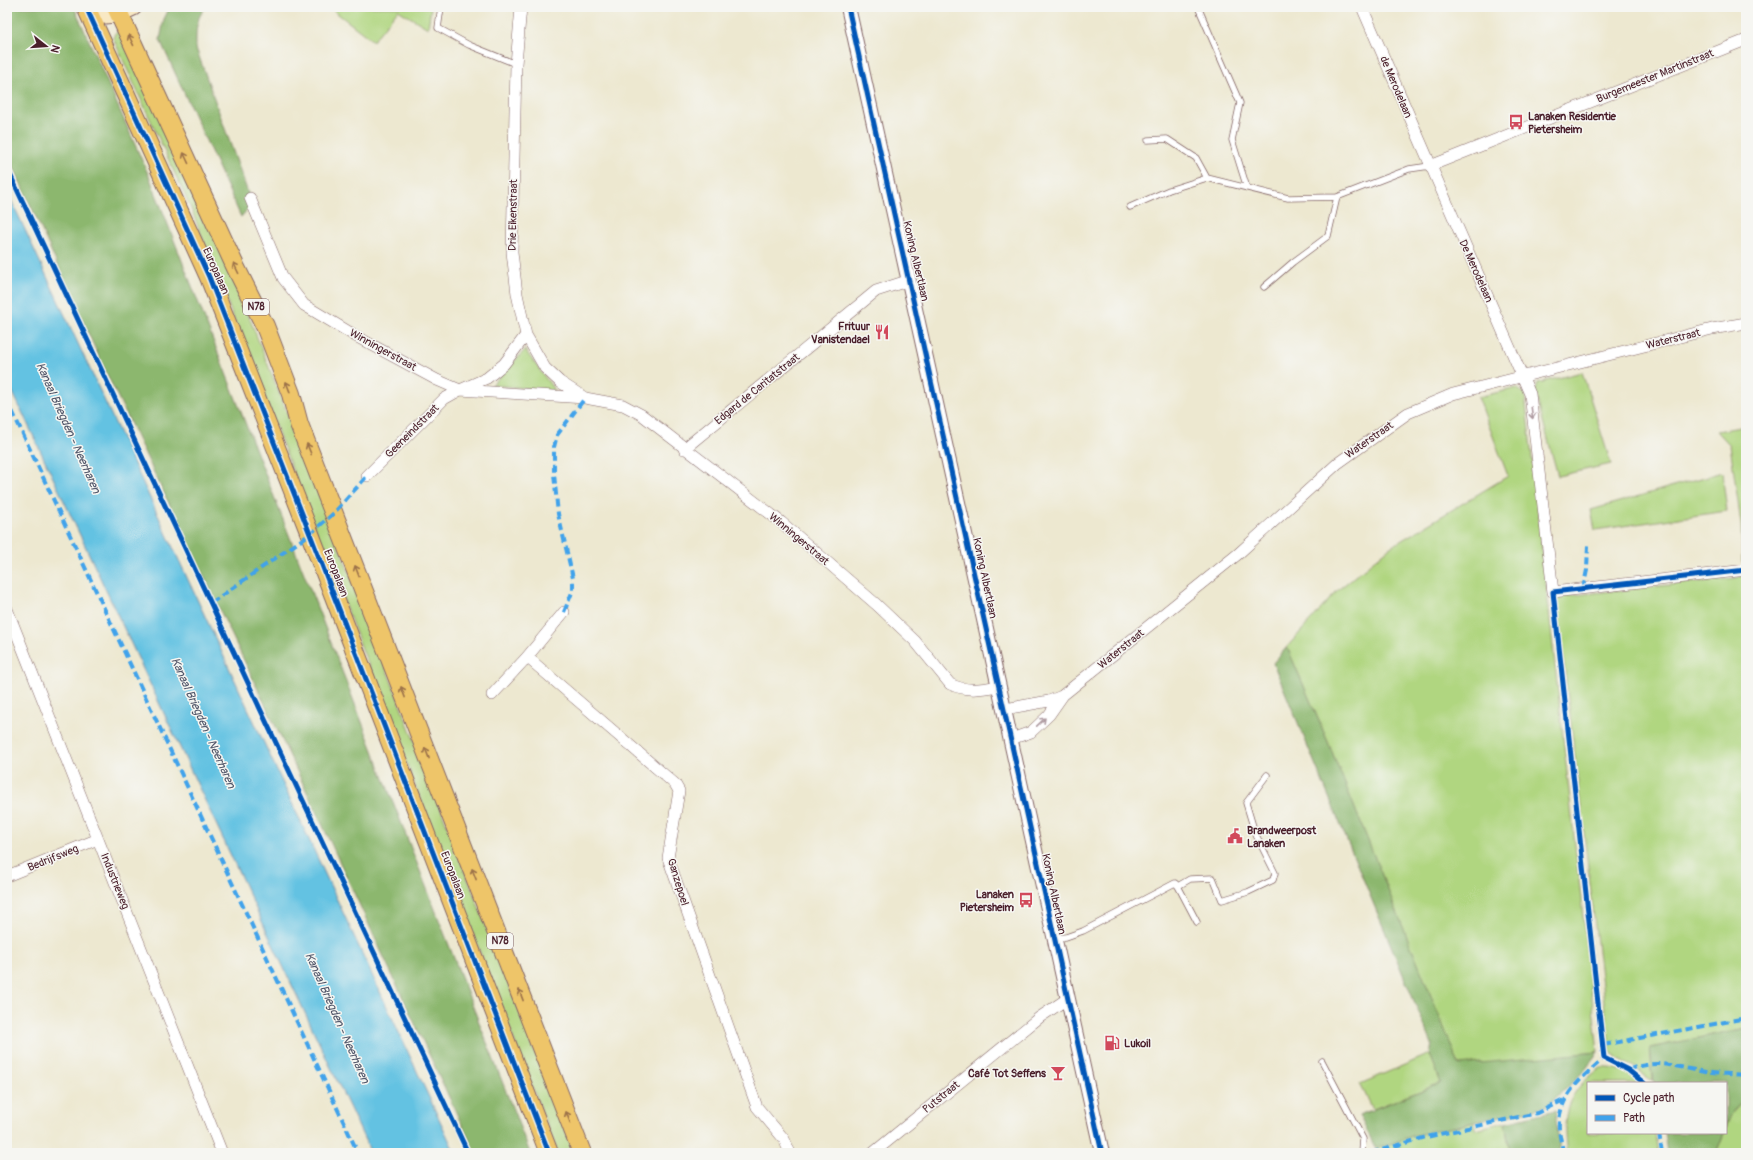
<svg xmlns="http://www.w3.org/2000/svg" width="1753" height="1160" font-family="Pangolin,sans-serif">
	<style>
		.green { fill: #b0d680; stroke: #7d7a56 }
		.forest { fill: #8cb76e; stroke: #6b6b4c }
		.water { fill: #64c2e2; stroke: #577086 }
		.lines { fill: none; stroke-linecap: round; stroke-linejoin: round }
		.service-casing { stroke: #836565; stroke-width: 7 }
		.minor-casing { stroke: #836565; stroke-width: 12 }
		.tertiary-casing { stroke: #836565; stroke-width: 16 }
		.secondary-casing { stroke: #836565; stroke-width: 18 }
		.primary-casing { stroke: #836565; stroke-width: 20 }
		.service { stroke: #fff; stroke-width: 5.5 }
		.minor { stroke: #fff; stroke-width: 11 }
		.tertiary { stroke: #fff; stroke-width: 14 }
		.secondary { stroke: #f8e8c3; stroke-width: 16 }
		.primary { stroke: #eec569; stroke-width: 18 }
		.quiet { stroke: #40a2eb; stroke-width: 4; stroke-dasharray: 8 4; stroke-linecap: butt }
		.cycleway-casing { stroke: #f6f6f2; stroke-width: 8 }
		.cycleway { stroke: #0057b8; stroke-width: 5 }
		.oneway { stroke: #9c724a }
		.oneway2 { stroke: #ae9aa0 }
		.labels { text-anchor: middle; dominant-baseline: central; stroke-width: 3; stroke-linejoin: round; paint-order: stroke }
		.shield { fill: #f6f6f2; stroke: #7e6067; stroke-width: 1 }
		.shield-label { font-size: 10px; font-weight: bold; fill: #4a1f2b }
		.street-label { font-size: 11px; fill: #4a1f2b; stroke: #f6f6f2 }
		.poi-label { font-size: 11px; font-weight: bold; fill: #4a1f2b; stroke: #f6f6f2; text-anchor: start }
		.water-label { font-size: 12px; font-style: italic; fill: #53586b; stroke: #f6f6f2 }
	</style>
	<rect width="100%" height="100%" fill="#f6f6f2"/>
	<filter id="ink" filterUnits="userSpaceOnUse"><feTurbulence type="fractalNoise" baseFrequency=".025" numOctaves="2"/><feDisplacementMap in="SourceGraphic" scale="8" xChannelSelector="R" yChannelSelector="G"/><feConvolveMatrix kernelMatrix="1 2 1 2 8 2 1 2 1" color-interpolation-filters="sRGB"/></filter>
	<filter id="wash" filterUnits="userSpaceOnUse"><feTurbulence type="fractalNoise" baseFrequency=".012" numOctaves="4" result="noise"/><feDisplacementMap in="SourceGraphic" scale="16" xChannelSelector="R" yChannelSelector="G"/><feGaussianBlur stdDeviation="0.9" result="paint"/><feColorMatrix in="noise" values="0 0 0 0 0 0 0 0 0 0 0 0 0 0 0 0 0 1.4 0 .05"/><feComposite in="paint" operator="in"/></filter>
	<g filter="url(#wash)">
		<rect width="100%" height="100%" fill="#ede8d0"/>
		<!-- green -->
		<path class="green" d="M329 7H431L428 28 398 10 373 41Z
			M119 31 207 211 295 433 574 1153H558L192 211 113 38 115 33Z
			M525 350 555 391 492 385Z
			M1582 372 1611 464 1558 476 1535 392 1538 383Z
			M1517 388 1525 395 1598 1052 1459 1066 1328 742 1287 647 1338 590 1389 548 1508 476 1478 397Z
			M1746 426V561L1742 562 1741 524 1730 445 1717 431Z
			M1722 472 1727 511 1595 530 1591 510Z
			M1746 575V1028L1650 1048 1653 1081 1610 1052 1556 597 1735 578Z
			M1430 1054 1441 1083 1373 1109 1360 1084Z
			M1601 1068C1618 1067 1627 1072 1640 1083H1588V1133H1655L1658 1153H1567C1561 1114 1567 1091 1601 1068Z
			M1746 1100V1144L1743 1153H1716L1724 1133H1726C1726 1121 1735 1104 1746 1100Z
			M1475 1122 1476 1129 1505 1122 1510 1153H1378L1376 1149 1412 1136Z"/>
		<!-- forest -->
		<path class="forest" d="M7 7H74L149 176 530 1153H475L308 794 103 366 7 153Z
			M170 7H207C195 16 196 34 196 48L252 204 241 217 160 40 164 19Z
			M1287 647 1328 742 1459 1065 1598 1052 1581 1074 1547 1106 1412 1136 1376 1149 1359 1115 1441 1083 1430 1054 1432 1044 1273 663Z
			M1746 1028V1100C1735 1104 1730 1117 1726 1127V1083H1654L1650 1048Z
			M1555 1110 1560 1153H1510L1505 1122Z
			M1664 1133H1724L1716 1153H1667Z"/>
		<!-- water -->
		<path class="water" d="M7 191 455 1153H371L7 380Z"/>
	</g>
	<g filter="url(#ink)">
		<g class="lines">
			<!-- service casing -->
			<g class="service-casing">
				<path id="service" d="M441 7 438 28 469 45 516 64
					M1198 7 1240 103 1232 140 1247 188
					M1148 140 1167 139 1196 158 1207 178 1288 198 1337 197 1409 169 1430 166
					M7 168 468 1153
					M1130 207 1169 190 1207 178
					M1264 287 1293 262 1328 236 1337 197
					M1553 592 1604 1058
					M1178 886 1190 879 1213 878 1222 900 1248 892 1273 880 1275 873 1255 833 1246 803 1267 775
					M1054 938 1066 937 1083 931 1175 883 1178 886 1197 922
					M1322 1061 1363 1139 1362 1153"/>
			</g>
			<!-- minor casing -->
			<g class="minor-casing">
				<path id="minor" d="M521 7 516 64 512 252 517 294 526 335 545 368 560 382 585 398 623 405 642 415 781 522 877 605 915 641 950 684C966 692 982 689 999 686
					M1362 7 1530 394 1553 592 1746 570
					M1430 166 1746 40
					M250 198 283 278 304 305 359 338 437 380 460 390 585 398
					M684 449 876 291 910 280
					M367 476 444 399 460 390 487 378 504 364 526 335
					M7 609 222 1153
					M527 657 675 784 679 791 668 858 757 1107 784 1139 790 1153
					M492 695 527 657 564 612
					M1005 709 1049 701 1062 696
					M1011 739 1031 732 1049 715 1063 695 1238 554 1338 463 1408 413 1453 394 1712 329 1746 323
					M7 876 98 839
					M873 1153 1040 1017 1067 999"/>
			</g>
			<!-- tertiary casing -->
			<g class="tertiary-casing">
				<path id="tertiary" d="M848 7C934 389 1017 771 1102 1153"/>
			</g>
			<!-- secondary casing -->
			<g class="secondary-casing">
				<path id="secondary" d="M91 17 119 14 134 7"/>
			</g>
			<!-- primary casing -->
			<g class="primary-casing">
				<path id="primary" d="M86 7 209 277 310 534 549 1153
					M116 7 236 268 265 326 291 394 299 424 582 1153"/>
			</g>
			<!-- service -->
			<use href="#service" class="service"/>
			<!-- minor -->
			<use href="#minor" class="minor"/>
			<!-- tertiary -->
			<use href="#tertiary" class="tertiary"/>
			<!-- secondary -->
			<use href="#secondary" class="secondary"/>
			<!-- primary -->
			<use href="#primary" class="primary"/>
			<!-- quiet -->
			<path class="quiet" d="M7 400 358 1153
				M1583 589 1587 570 1588 545
				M211 603 310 534 334 513 367 476
				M564 612 573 590V578L558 514 554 474V447L557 435 585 398
				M1603 1045 1746 1018
				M1628 1070C1658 1058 1675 1067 1705 1072 1718 1074 1733 1074 1746 1075
				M1659 1133 1662 1153
				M1371 1153 1426 1137 1537 1113 1564 1100
				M1563 1153C1562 1143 1558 1132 1559 1122 1561 1093 1584 1076 1604 1058L1607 1060"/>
			<!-- cycleway casing -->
			<g class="cycleway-casing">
				<path id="cycleway" d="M86 7 209 277 310 534 549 1153
					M848 7C934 389 1017 771 1102 1153
					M7 168 468 1153
					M1644 1083 1628 1070 1604 1058 1553 592 1746 570"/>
			</g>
			<!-- cycleway -->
			<use href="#cycleway" class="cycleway"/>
		</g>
		<!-- one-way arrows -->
		<defs><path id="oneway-shaft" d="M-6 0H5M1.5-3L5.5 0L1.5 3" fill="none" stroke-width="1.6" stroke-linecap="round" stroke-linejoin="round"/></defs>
		<g class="oneway">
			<use href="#oneway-shaft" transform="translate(131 40) rotate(-115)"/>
			<use href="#oneway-shaft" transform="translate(186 158) rotate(-115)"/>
			<use href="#oneway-shaft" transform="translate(236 268) rotate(-116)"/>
			<use href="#oneway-shaft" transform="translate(288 387) rotate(-111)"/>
			<use href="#oneway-shaft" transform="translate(309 449) rotate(-112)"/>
			<use href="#oneway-shaft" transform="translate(357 571) rotate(-111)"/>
			<use href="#oneway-shaft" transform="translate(403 692) rotate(-111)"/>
			<use href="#oneway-shaft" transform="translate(427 753) rotate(-111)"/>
			<use href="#oneway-shaft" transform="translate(474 874) rotate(-111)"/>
			<use href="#oneway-shaft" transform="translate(521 995) rotate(-111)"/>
			<use href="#oneway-shaft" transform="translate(568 1117) rotate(-111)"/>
		</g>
		<g class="oneway2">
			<use href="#oneway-shaft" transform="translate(1532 413) rotate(83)"/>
			<use href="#oneway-shaft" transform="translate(1041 722) rotate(-44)"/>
		</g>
	</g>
	<!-- icons -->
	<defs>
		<g id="bus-bare" transform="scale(1.2)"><path d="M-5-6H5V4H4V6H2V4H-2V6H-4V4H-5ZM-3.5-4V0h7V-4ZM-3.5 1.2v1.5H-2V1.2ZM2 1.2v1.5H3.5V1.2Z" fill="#d1495b" stroke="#f6f6f2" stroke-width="2.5" paint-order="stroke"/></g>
		<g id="restaurant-bare" transform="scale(1.2)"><path d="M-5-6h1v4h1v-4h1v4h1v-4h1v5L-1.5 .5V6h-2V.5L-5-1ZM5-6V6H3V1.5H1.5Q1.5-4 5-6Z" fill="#d1495b" stroke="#f6f6f2" stroke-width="2.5" paint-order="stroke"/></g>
		<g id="civic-bare" transform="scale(1.2)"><path d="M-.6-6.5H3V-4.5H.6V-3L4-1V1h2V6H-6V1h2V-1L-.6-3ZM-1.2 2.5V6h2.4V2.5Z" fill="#d1495b" stroke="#f6f6f2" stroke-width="2.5" paint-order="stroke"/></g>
		<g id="fuel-bare" transform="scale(1.2)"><path d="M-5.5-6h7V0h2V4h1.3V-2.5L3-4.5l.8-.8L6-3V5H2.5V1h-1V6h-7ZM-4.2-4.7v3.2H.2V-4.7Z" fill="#d1495b" stroke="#f6f6f2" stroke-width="2.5" paint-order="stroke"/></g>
		<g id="bar-bare" transform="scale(1.2)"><path d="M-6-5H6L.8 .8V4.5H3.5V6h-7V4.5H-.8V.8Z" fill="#d1495b" stroke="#f6f6f2" stroke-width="2.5" paint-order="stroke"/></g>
	</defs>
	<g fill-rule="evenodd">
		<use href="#bus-bare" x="1516" y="122"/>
		<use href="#restaurant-bare" x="882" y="332"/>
		<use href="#civic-bare" x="1235" y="836"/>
		<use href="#bus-bare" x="1026" y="900"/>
		<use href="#fuel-bare" x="1112" y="1043"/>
		<use href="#bar-bare" x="1058" y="1073"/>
	</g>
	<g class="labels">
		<!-- shield labels -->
		<g class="shield">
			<rect x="243" y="299" width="26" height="16" rx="3"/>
			<rect x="487" y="933" width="26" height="16" rx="3"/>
		</g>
		<g class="shield-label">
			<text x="256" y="307">N78</text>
			<text x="500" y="941">N78</text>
		</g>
		<!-- street labels -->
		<g class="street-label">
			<text transform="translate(1655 76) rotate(-22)">Burgemeester Martinstraat</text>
			<text transform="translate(1396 87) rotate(67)">de Merodelaan</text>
			<text transform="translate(513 215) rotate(-89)">Drie Eikenstraat</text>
			<text transform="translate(916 261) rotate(77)">Koning Albertlaan</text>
			<text transform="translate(216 271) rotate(66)">Europalaan</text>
			<text transform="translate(1476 271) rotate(66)">De Merodelaan</text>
			<text transform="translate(1673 339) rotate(-14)">Waterstraat</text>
			<text transform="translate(383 350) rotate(29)">Winningerstraat</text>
			<text transform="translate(757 389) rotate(-39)">Edgard de Caritatstraat</text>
			<text transform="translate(412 431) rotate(-45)">Geeneindstraat</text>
			<text transform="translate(1369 440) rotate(-35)">Waterstraat</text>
			<text transform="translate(799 539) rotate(40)">Winningerstraat</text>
			<text transform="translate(336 573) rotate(69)">Europalaan</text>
			<text transform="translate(985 578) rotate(78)">Koning Albertlaan</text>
			<text transform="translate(1121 649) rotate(-39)">Waterstraat</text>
			<text transform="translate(53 858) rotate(-22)">Bedrijfsweg</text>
			<text transform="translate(453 875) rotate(69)">Europalaan</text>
			<text transform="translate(115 881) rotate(68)">Industrieweg</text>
			<text transform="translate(678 882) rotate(73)">Ganzepoel</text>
			<text transform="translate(1054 894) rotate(78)">Koning Albertlaan</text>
			<text transform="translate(941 1097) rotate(-39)">Putstraat</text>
		</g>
		<!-- poi labels -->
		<g class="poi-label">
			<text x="1528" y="116">Lanaken Residentie<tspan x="1528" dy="13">Pietersheim</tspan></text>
			<text x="870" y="326" text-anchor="end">Frituur<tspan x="870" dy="13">Vanistendael</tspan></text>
			<text x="1247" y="830">Brandweerpost<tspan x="1247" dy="13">Lanaken</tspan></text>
			<text x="1014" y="894" text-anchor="end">Lanaken<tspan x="1014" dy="13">Pietersheim</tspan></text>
			<text x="1124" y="1043">Lukoil</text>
			<text x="1046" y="1073" text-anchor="end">Café Tot Seffens</text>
		</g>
		<!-- water labels -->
		<g class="water-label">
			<text transform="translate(68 428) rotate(66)">Kanaal Briegden - Neerharen</text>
			<text transform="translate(203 723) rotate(66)">Kanaal Briegden - Neerharen</text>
			<text transform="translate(337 1018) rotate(66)">Kanaal Briegden - Neerharen</text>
		</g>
	</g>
	<!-- margin -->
	<rect width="1753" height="1160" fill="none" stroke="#f6f6f2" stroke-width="24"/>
	<!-- legend -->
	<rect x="1587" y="1082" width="140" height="52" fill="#f6f6f2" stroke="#b1a0a2"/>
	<rect x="1595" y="1095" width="20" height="6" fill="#0057b8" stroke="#b1a0a2"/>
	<text x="1623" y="1102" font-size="12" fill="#4a1f2b">Cycle path</text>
	<rect x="1595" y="1115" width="20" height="6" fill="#40a2eb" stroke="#b1a0a2"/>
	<text x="1623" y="1122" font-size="12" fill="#4a1f2b">Path</text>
	<!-- north arrow -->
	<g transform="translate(46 46) rotate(107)" stroke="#f6f6f2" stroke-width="3" paint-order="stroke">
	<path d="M0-3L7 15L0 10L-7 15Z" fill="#4a1f2b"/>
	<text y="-6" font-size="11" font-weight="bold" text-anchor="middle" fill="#4a1f2b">N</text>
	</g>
</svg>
